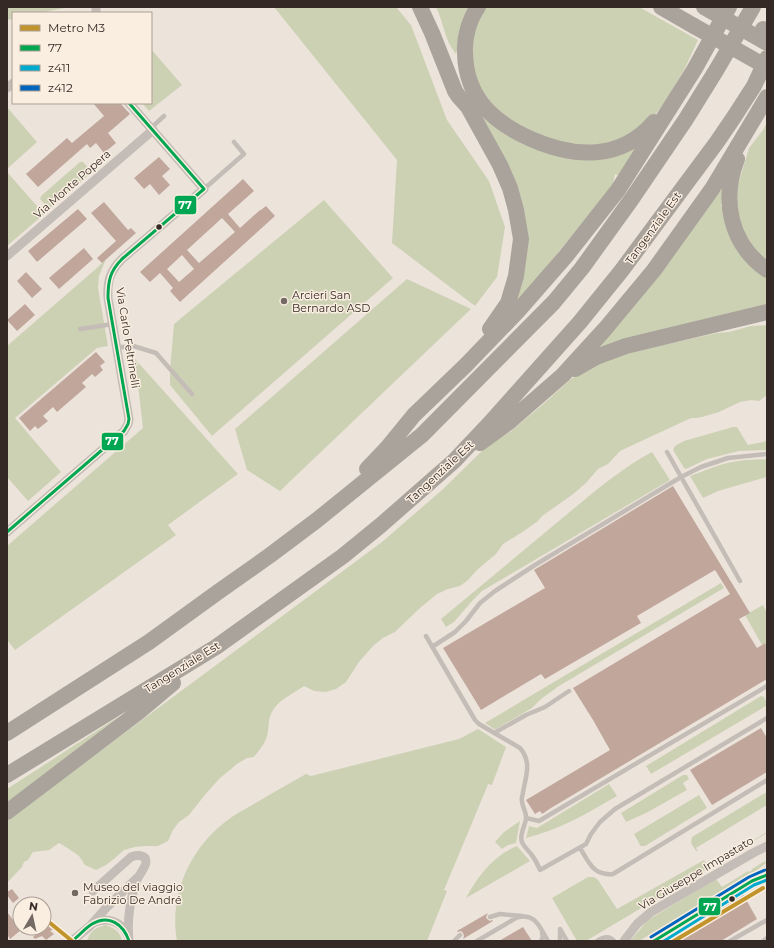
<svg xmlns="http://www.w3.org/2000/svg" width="774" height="948" font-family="Montserrat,sans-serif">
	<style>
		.green { fill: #cdd1b4 }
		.building { fill: #c1a69c; fill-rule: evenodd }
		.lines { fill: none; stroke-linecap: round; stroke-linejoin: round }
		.lane { stroke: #c4bcb6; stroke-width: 4.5 }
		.street { stroke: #c4bcb6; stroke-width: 9 }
		.highway { stroke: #aaa39c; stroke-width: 16 }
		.highway-bridge { stroke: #aaa39c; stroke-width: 16 }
		.bus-1-casing { stroke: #faeee1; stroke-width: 6 }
		.bus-2-casing { stroke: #faeee1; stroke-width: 6 }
		.bus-3-casing { stroke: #faeee1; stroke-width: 6 }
		.bus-1 { stroke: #00a651; stroke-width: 3 }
		.bus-2 { stroke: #00a9ce; stroke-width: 3 }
		.bus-3 { stroke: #0065bd; stroke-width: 3 }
		.metro-1-casing { stroke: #faeee1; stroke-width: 7 }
		.metro-1 { stroke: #c1932b; stroke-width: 4 }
		.bus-dot { fill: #342924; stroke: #faeee1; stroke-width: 1.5 }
		.poi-dot { fill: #746a64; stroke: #faeee1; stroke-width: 1.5 }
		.labels { text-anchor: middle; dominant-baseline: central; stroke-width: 3; stroke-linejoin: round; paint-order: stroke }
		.street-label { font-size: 11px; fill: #342924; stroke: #faeee1 }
		.poi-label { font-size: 11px; fill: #342924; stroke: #faeee1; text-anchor: start }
		.line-badge { stroke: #faeee1; stroke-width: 1.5 }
		.badge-label { font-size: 11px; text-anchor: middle; font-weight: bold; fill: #fff }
	</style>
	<rect width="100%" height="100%" fill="#ece4db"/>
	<!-- green -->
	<path class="green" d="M7 7H69L40 13H13V19L7 20Z
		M274 7H396L411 25 447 120 489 181 505 227 497 277 475 306 392 243 397 160Z
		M436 7H469L463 26 456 54C444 40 444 23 436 7Z
		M484 7H639L698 40 685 68 666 101 650 121 630 137 590 149 531 134 501 113 483 94 475 80 470 51 478 17Z
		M151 49 182 85 149 111 142 103H151Z
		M473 98 563 156 646 135 619 176 615 174 613 184 611 187 525 294 502 319 523 251Z
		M7 107 37 142 7 169Z
		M767 122V263L743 240 733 201 749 148 763 130Z
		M80 162H83L92 172 49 209 40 199 41 196Z
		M7 172 44 214 7 246Z
		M728 172 725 193 721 206 725 209 767 276V306L595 352Z
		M324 200 393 278 212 436 170 385V370L174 324Z
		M106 259 99 276 98 288 108 346 97 348 15 418 61 472 28 501 7 477V346L98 267Z
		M407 279 471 309 280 491 247 470 235 429Z
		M767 325V395L759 401 751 400 740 402 719 412 702 417 696 418H691L620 451 608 464 598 469 586 483 572 495 542 516 538 521 524 531 503 544 496 554 477 570 468 580 460 586 448 589 437 594 420 608 395 632 383 638 374 645 359 662 346 682 336 689 326 692 314 691 304 686C293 694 277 700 271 714 268 720 269 729 267 736 265 744 259 750 254 757L247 758 237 764 219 779 204 796 189 815 179 822 173 830 168 841 158 846H146L135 847 124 850 115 858 106 865 96 870 85 865 79 856 69 849 59 843 49 850 33 852 28 860 24 862 22 867 7 883V820L382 542 442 490 486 447 511 431 541 406 571 379 610 357 717 333 729 332 751 326Z
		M135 359 238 474 168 525 176 535 15 650 8 641 7 642V546L143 428Z
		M733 427H737L748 445 767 441V450L739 451 707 459 686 469 684 468 673 450 675 446 684 441Z
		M652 452 670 480 482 591 473 600 454 622 446 627 441 619 595 491C613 477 631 463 652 452Z
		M767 459V477L718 491 703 498 690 476C706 470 722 463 738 461 748 459 758 460 767 459Z
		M721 583 724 588 559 686 541 699 532 708 496 729H494L485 723Z
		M763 605 767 613V647L765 643 762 645 745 615Z
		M761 696 764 697 767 703 766 706 651 774 646 766Z
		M118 717 120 719 7 805V789Z
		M478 729 506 747 492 785 488 784 487 787 444 890 447 891 427 941H177C169 896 189 850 225 822 235 814 247 808 259 801 274 792 290 783 306 774L311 776 459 739Z
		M683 775H687L689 779 683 783 687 790 646 813 626 822 621 813Z
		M609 784 617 796C588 813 559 830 526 838L529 826 537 828Z
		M765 793H767V805L696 848 698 851H696L691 843 692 837Z
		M699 795 707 808 645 846H641L640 845 634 834Z
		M520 821 516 843 508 845 502 849 495 842 504 832Z
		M767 832V833L586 941H577L552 898 588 877H594L598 880 617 909 704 860 709 867Z
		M517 846 530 861 466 898C477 877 494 855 517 846Z
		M765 861 766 863 751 875 639 941H630L648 920 716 879 722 887 748 871 749 872 752 870V869Z
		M106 925C114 928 121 932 122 941H87C90 931 96 927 106 925Z"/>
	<!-- building -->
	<path class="building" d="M93 103H120L130 114 108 133 116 143 104 153 96 143 90 148 87 144 38 187 26 174 67 138 72 143 104 116Z
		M159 157 170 169 162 176 170 185 159 195 150 184 144 189 134 178Z
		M243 179 254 191 228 214 240 228 260 210H261L266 206 275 216 180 302 170 291 173 288 160 273 150 282 140 272ZM222 218 235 232 199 263 187 250ZM182 255 194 269 179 282 167 269Z
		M104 202 128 230 131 228 136 233 102 263 97 258 116 241 91 213Z
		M78 209 87 219 37 262 28 251Z
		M84 248 93 259 59 289 49 278Z
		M26 272 42 289 32 298 17 281Z
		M25 304 35 315 17 331 7 320Z
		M96 352 105 362 100 366 103 370 95 377 92 374 82 383 86 387 57 412 53 407 43 416 48 421 38 429 35 426 30 431 19 418Z
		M673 486 750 613 739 619 757 648 765 643 767 647V679L551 808 542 814 540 811 535 814 526 800 610 750 593 720 573 688 730 594 715 570 637 616 641 623 545 679 541 674 481 710 443 648 545 588 534 570Z
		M761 728 767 738V772L712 805 690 770Z
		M12 889 19 898 13 903 7 895V892Z
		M743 894 757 919 721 941H665Z
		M7 912 21 930 10 939 7 934Z
		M488 913 486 917 487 919 490 921 492 920 493 921 463 939 464 936 463 933 461 931 458 932 457 931Z
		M49 923 54 929 50 931 54 934 46 940 42 936 35 939 33 937Z
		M523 927 532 941H499Z"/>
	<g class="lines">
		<!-- lane -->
		<path class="lane" d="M151 128 164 116
			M204 189 244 154 234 142
			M80 329 113 324
			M117 347H127L130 345 156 353 192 394
			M667 452 740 581
			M426 636 475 720 479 724 520 748C532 762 526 776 523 792 523 795 521 798 522 801 522 807 527 812 526 819 525 826 519 835 522 842 524 847 528 850 531 854 535 859 538 865 540 870L586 844 591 834 600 822 615 809 767 718
			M432 647 455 632 466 621 480 603 495 591 535 565 681 477 701 467 728 458 767 454
			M494 733 526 715 545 707 569 691
			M526 818 539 821 767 686
			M580 848C589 862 593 876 613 874L767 780
			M490 917 500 914 522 916
			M560 929 567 941
			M560 931V941
			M454 941 460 935
			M477 941 516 918C535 911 540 928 548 941
			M541 941 543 936 542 933
			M597 941C603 937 609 935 614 941
			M730 941 767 920
			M763 941 767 938"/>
		<!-- street -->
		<path class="street" d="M96 7V13
			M7 88 13 83
			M7 256 153 130
			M7 532 124 431 128 424 129 419 108 298C107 281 110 271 122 259L204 189 129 103
			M93 891 131 857C136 855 146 854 146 862 146 867 138 876 136 882 130 900 127 921 129 941
			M93 923C107 916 123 922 128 936
			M72 941 90 926 107 907 137 878
			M624 941 637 924 651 912 753 853 767 846
			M654 941 752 881 767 875"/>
		<!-- highway -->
		<path class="highway" d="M420 7 432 33 455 91 459 97 468 107 500 165 510 188 516 210 521 239 516 276 508 303 490 329
			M478 7C469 20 464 38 465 53 466 98 493 122 531 139 574 158 621 161 654 122
			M661 7 694 26
			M763 29 767 31
			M737 159C721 200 730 244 767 270
			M575 369 596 357 626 346 767 312
			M480 443 509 422 563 375 605 329 654 270 712 189 767 97
			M367 469 387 448 414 415 466 365 518 311 566 256 618 190 694 70 729 7
			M7 733 149 642 218 592 269 556 317 520 422 435 554 302 582 268 631 200 686 119 717 69 753 7
			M7 775 216 647 343 556 381 525 454 461 489 424 580 322 622 270 717 142 734 117 754 86 767 58
			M7 812 136 714 173 683"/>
		<!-- highway-bridge -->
		<path class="highway-bridge" d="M704 7 767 43
			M694 26 767 67"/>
		<!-- bus-1 casing -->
		<g class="bus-1-casing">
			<path id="bus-1" d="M7 532 124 431 128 424 129 419 108 298C108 281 110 271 122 259L204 189 129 103
				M72 941C79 936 84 929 92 924 109 914 123 924 129 941
				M654 941 752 881 767 875"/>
		</g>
		<!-- bus-2 casing -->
		<g class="bus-2-casing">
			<path id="bus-2" d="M664 941 754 885 767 880"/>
		</g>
		<!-- bus-3 casing -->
		<g class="bus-3-casing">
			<path id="bus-3" d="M651 937 749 877 765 870"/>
		</g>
		<!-- bus-1 -->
		<use href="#bus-1" class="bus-1"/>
		<!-- bus-2 -->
		<use href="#bus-2" class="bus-2"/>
		<!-- bus-3 -->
		<use href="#bus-3" class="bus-3"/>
		<!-- metro-1 casing -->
		<g class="metro-1-casing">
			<path id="metro-1" d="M44 918 72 941
				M674 941 763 888"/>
		</g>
		<!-- metro-1 -->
		<use href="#metro-1" class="metro-1"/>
	</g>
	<!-- markers -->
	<g class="bus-dot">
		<circle cx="159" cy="227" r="3.5"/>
		<circle cx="732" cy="899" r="3.5"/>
	</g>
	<g class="poi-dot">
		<circle cx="284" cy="301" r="4"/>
		<circle cx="75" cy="893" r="4"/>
	</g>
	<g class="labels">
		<!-- street labels -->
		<g class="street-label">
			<text transform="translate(72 184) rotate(-41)">Via Monte Popera</text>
			<text transform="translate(653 228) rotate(-54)">Tangenziale Est</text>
			<text transform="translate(128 338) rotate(81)">Via Carlo Feltrinelli</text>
			<text transform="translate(440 472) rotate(-43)">Tangenziale Est</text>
			<text transform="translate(182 667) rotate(-32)">Tangenziale Est</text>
			<text transform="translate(696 873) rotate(-31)">Via Giuseppe Impastato</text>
		</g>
		<!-- poi labels -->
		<g class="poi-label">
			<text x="292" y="295">Arcieri San<tspan x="292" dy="13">Bernardo ASD</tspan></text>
			<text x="83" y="887">Museo del viaggio<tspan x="83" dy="13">Fabrizio De André</tspan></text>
		</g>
	</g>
	<g class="line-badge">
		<rect x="174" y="195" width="23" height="20" rx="4" fill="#00a651"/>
		<rect x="101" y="432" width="23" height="19" rx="4" fill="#00a651"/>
		<rect x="698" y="897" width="23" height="19" rx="4" fill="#00a651"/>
	</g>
	<g class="badge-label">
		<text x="185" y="209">77</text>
		<text x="112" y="445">77</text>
		<text x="710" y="911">77</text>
	</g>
	<!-- border -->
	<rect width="774" height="948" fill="none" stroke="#342924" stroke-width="16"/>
	<!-- legend -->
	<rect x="12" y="12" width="140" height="92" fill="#faeee1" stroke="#ab9f95"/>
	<rect x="20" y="25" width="20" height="6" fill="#c1932b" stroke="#ab9f95"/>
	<text x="48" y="32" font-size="12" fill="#342924">Metro M3</text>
	<rect x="20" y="45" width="20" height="6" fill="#00a651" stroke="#ab9f95"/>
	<text x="48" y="52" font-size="12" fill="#342924">77</text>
	<rect x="20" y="65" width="20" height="6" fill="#00a9ce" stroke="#ab9f95"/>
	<text x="48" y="72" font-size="12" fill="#342924">z411</text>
	<rect x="20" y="85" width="20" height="6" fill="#0065bd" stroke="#ab9f95"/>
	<text x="48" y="92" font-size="12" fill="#342924">z412</text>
	<!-- north arrow -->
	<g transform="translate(32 916) rotate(9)"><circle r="19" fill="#faeee1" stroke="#ab9f95"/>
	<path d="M0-3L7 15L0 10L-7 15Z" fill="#746a64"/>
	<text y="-6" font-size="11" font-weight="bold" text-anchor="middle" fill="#342924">N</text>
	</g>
</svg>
